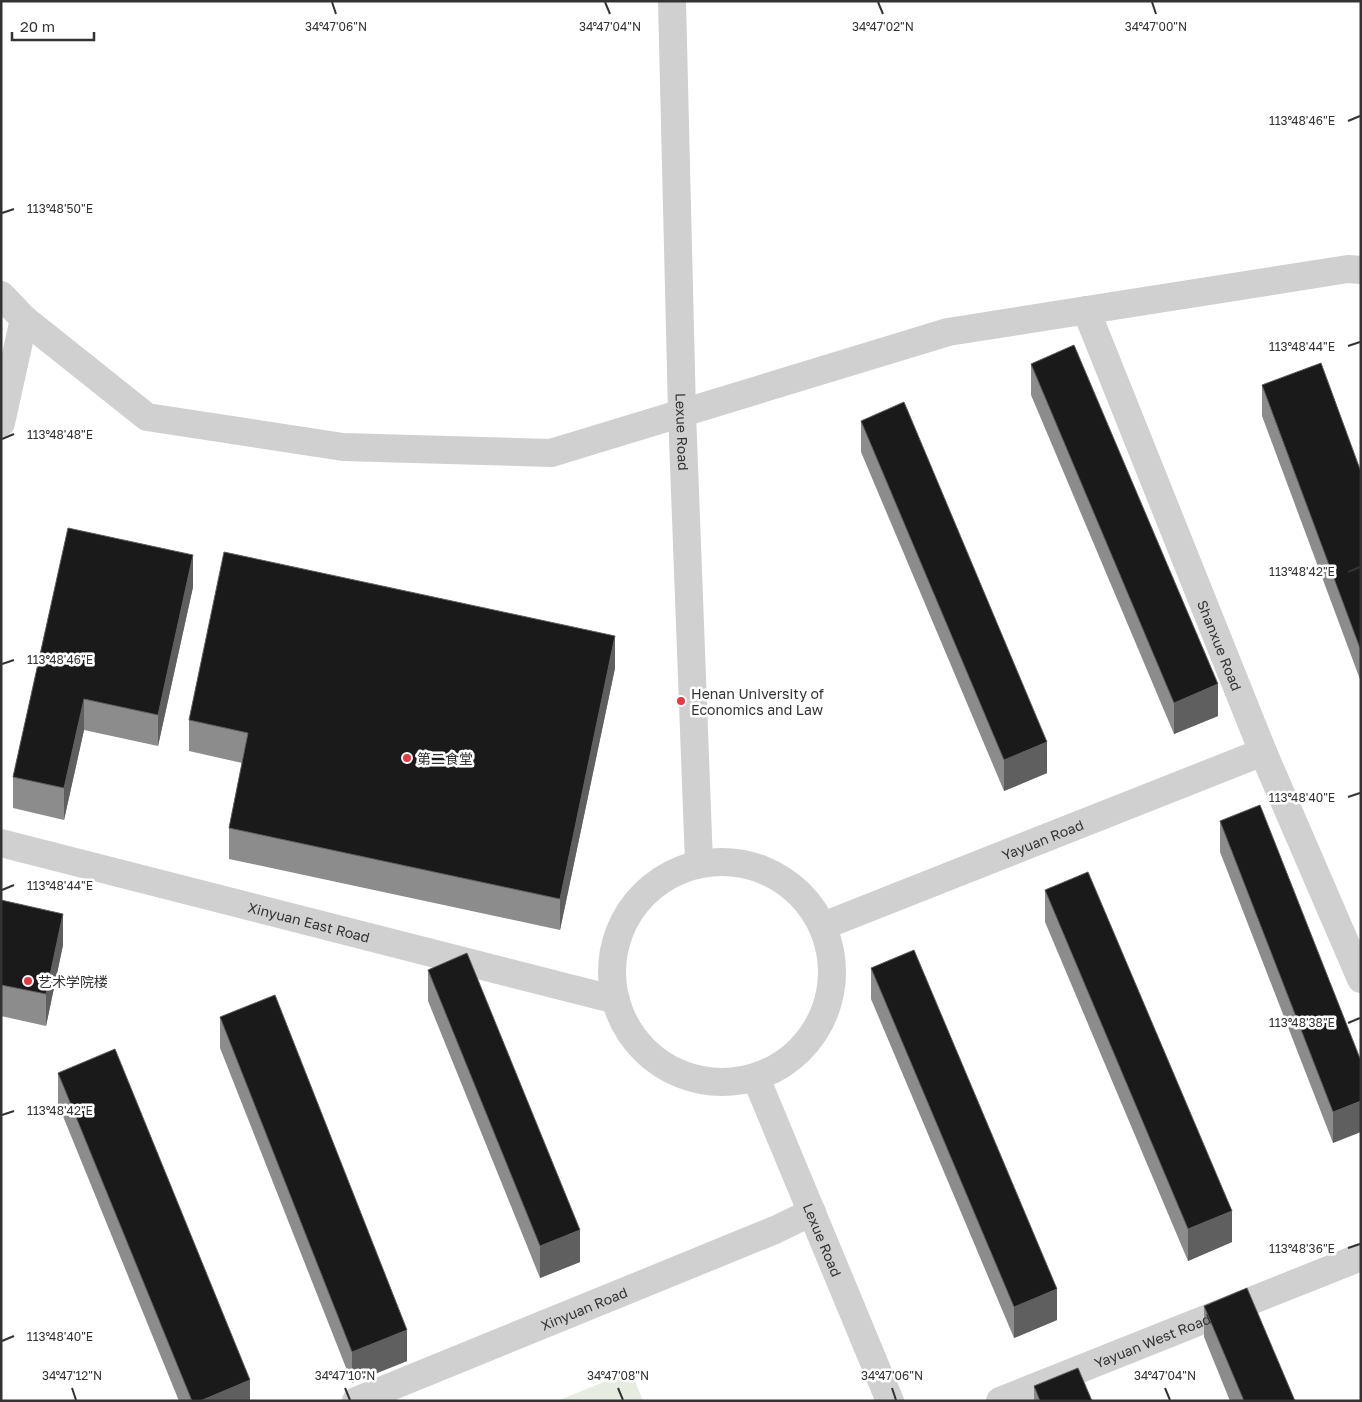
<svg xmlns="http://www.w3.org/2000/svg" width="1362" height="1402" font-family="'Golos Text','Noto Sans SC',sans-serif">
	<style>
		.green { fill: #e6ecdf }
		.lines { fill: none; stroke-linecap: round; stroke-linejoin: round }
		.minor { stroke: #d0d0d0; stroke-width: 28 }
		.wall { fill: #8c8c8c }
		.shaded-wall { fill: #5f5f5f }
		.building { fill: #1a1a1a; stroke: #5f5f5f }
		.ticks { fill: none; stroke: #333; stroke-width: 2 }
		.poi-dot { fill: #e63946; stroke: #fff; stroke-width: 2 }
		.labels { text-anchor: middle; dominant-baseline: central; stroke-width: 5; stroke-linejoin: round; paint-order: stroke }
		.street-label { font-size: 14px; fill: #333; stroke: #fff }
		.poi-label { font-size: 14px; fill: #333; stroke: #fff; text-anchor: start }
		.ticks-label { font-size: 12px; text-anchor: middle; fill: #333; stroke: #fff; stroke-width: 5; stroke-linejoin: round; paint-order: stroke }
	</style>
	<rect width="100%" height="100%" fill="#fff"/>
	<!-- green -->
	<path class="green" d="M631 1371 643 1401H557Z"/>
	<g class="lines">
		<!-- minor -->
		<g class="minor">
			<path id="s1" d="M672 1 682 412 699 863"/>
			<path d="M1 295 24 319 147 417 343 447 551 453 948 332 1348 269 1361 270"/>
			<path id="s2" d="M1086 310 1263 752 1361 979"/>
			<path d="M1 423 24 319"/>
			<path id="s3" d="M1 843 616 1000"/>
			<circle cx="722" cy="972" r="110"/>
			<path id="s4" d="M823 926 1263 752"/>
			<path id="s5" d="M756 1078 890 1401"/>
			<path id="s6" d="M356 1401 775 1230 812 1212"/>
			<path id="s7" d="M1000 1401 1361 1257"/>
		</g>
	</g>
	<!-- wall -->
	<path class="wall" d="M1031 364 1218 716 1174 734 1031 395Z
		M1262 385 1361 472V682L1262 416Z
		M861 421 1047 773 1004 791 861 452Z
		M68 528 193 587 158 746 84 730 64 820 13 808V777Z
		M615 668 560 930 229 859V828L242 763 189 751V720Z
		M1220 821 1361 1061 1333 1143 1220 852Z
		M1045 890 1232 1242 1188 1261 1045 922Z
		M1 900 63 945 46 1026 1 1016Z
		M871 968 1057 1320 1014 1338 871 999Z
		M428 970 580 1262 540 1278 428 1001Z
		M220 1017 407 1361 352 1383 220 1048Z
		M58 1073 250 1401H179L58 1104Z
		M1204 1306 1295 1401H1230L1204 1337Z
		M1034 1386 1092 1401H1034Z"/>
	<!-- shaded-wall -->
	<path class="shaded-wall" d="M193 555V587L158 746V715Z
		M615 636V668L560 930V899Z
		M1218 684V716L1174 734V703Z
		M84 699V730L64 820V788Z
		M1047 742V773L1004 791V760Z
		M63 914V945L46 1026V994Z
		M1361 1101V1132L1333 1143V1112Z
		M1232 1211V1242L1188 1261V1229Z
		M580 1230V1262L540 1278V1246Z
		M1057 1289V1320L1014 1338V1307Z
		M407 1330V1361L352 1383V1352Z
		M250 1380V1401H200Z"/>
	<!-- building -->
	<path class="building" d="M1074 345 1218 684 1174 703 1031 364Z
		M1321 363 1361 472V651L1262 385Z
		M904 402 1047 742 1004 760 861 421Z
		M68 528 193 555 158 715 84 699 64 788 13 777Z
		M224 552 615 636 560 899 229 828 248 733 189 720Z
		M1260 805 1361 1061V1101L1333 1112 1220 821Z
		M1088 872 1232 1211 1188 1229 1045 890Z
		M1 900 63 914 46 994 1 985Z
		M914 950 1057 1289 1014 1307 871 968Z
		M467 953 580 1230 540 1246 428 970Z
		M275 995 407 1330 352 1352 220 1017Z
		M115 1049 250 1380 200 1401H192L58 1073Z
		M1247 1288 1295 1401H1244L1204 1306Z
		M1078 1368 1092 1401H1040L1034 1386Z"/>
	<!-- ticks -->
	<path class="ticks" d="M332 2 336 14M605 2 610 14M878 2 883 14M1152 2 1156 14M1348 121 1360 116M2 213 14 209M1348 346 1360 342M2 439 14 434M1348 572 1360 567M2 664 14 660M1348 797 1360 793M2 890 14 885M1348 1023 1360 1018M2 1115 14 1111M1348 1248 1360 1244M2 1341 14 1336M72 1388 76 1400M345 1388 350 1400M618 1388 623 1400M892 1388 896 1400M1165 1388 1170 1400"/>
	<!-- markers -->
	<g class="poi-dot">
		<circle cx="681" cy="701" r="5"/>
		<circle cx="407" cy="758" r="5"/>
		<circle cx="28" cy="981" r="5"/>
	</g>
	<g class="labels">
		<!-- street labels -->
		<g class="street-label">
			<text stroke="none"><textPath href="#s1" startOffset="431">Lexue Road</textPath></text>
			<text stroke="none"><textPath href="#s2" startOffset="361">Shanxue Road</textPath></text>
			<text stroke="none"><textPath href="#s4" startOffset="236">Yayuan Road</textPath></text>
			<text stroke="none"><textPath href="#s3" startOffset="318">Xinyuan East Road</textPath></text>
			<text stroke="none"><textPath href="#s5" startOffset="175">Lexue Road</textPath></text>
			<text stroke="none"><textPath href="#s6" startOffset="246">Xinyuan Road</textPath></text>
			<text stroke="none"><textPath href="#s7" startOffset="164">Yayuan West Road</textPath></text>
		</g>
		<!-- poi labels -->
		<g class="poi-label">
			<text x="691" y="693">Henan University of<tspan x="691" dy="16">Economics and Law</tspan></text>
			<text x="417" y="758">第二食堂</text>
			<text x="38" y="981">艺术学院楼</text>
		</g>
	</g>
	<g class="ticks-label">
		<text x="336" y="31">34°47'06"N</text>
		<text x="610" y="31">34°47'04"N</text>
		<text x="883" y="31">34°47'02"N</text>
		<text x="1156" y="31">34°47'00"N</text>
		<text x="1302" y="125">113°48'46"E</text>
		<text x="60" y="213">113°48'50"E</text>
		<text x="1302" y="351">113°48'44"E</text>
		<text x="60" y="439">113°48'48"E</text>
		<text x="1302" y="576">113°48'42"E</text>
		<text x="60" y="664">113°48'46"E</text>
		<text x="1302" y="802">113°48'40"E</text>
		<text x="60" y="890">113°48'44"E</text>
		<text x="1302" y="1027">113°48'38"E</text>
		<text x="60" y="1115">113°48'42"E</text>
		<text x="1302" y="1253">113°48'36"E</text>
		<text x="60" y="1341">113°48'40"E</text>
		<text x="72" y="1380">34°47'12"N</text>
		<text x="345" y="1380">34°47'10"N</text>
		<text x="618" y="1380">34°47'08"N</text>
		<text x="892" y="1380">34°47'06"N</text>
		<text x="1165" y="1380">34°47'04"N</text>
	</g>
	<!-- border -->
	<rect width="1362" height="1402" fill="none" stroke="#333333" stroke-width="5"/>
	<!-- scale -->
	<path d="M12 32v8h82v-8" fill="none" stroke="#333333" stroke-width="2.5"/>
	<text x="20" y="32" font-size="15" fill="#333333" stroke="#ffffff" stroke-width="4" paint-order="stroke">20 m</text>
</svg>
